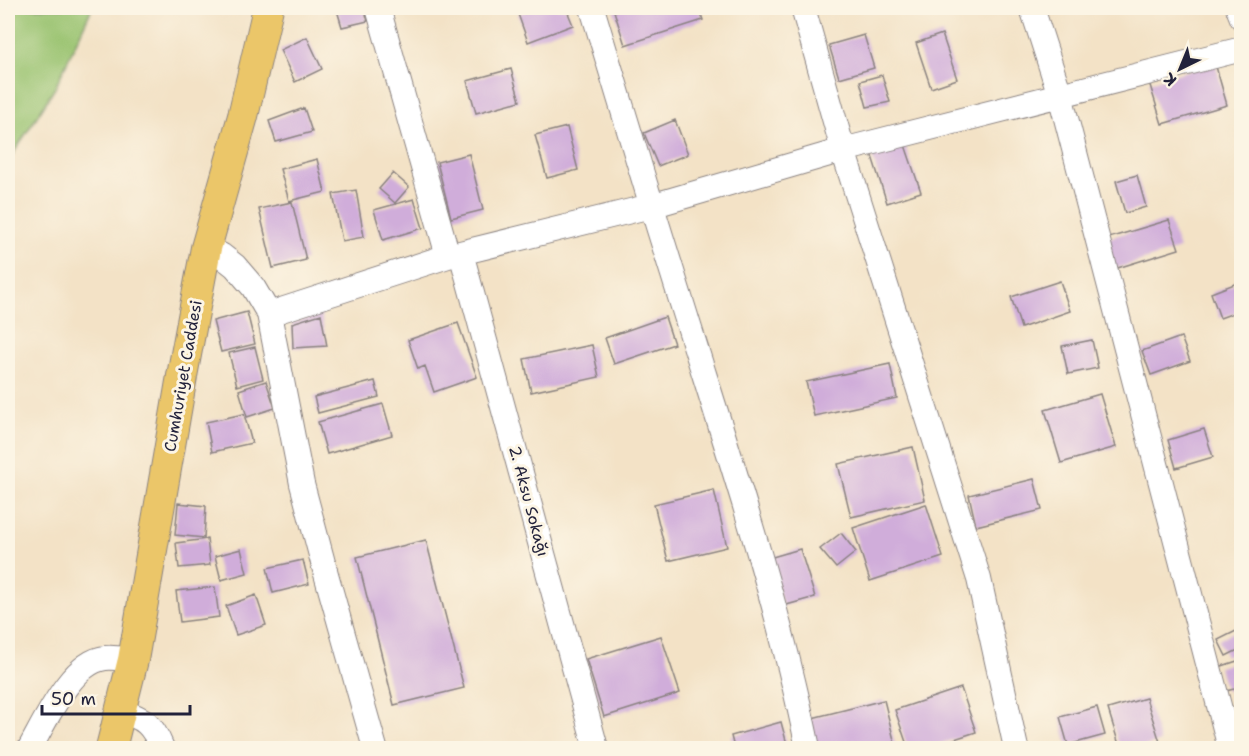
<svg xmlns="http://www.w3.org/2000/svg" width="1249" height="756" font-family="'Shantell Sans',sans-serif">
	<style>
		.green { fill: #98c26e; stroke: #5d7254; stroke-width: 1.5 }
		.building { fill: #d0adda }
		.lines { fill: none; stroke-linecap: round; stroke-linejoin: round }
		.minor-casing { stroke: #8a8280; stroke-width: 26 }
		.major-casing { stroke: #8a8280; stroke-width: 32 }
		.minor { stroke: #fff; stroke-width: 24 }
		.major { stroke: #ebc669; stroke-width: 30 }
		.labels { text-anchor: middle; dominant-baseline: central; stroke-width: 6; stroke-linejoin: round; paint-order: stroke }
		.street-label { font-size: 16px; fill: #22223b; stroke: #fcf5e5 }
	</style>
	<rect width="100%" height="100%" fill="#fcf5e5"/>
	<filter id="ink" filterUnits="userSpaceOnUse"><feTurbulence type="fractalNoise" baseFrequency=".0167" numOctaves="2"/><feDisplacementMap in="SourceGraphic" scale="12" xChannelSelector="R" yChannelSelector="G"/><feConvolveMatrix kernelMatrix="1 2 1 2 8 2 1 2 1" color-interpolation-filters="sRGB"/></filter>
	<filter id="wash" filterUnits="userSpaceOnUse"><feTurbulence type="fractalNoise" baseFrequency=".008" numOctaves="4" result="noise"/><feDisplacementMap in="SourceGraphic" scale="24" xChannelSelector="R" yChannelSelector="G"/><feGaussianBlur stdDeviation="1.35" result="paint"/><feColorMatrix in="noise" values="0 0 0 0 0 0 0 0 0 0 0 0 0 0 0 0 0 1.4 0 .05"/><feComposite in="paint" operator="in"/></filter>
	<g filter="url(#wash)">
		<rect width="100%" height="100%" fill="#f3e2c6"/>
		<!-- green -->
		<path class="green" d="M8 8H92L55 88 8 162Z"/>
		<g id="blocks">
			<!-- building -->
			<path class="building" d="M346 8H364L368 21 342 27 337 10Z
				M536 8H566L573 25 528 42 518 14Z
				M626 8H699L703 20 625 45 614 11Z
				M942 34 957 79 931 88 916 43Z
				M864 35 874 68 839 78 829 45Z
				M307 37 322 69 295 82 280 50Z
				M1215 63 1227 105 1162 124 1149 82Z
				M511 69 520 101 476 113 467 81Z
				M882 75 890 102 867 107 860 81Z
				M304 108 312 132 276 142 269 121Z
				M675 120 688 154 658 166 644 133Z
				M567 127 578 170 547 178 535 135Z
				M903 139 921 192 887 203 870 150Z
				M469 154 483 210 451 218 437 162Z
				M317 159 325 192 289 201 280 169Z
				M393 173 409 187 395 203 379 189Z
				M1137 175 1146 207 1125 213 1116 181Z
				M356 190 364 237 342 241 333 194Z
				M414 199 423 228 383 240 374 210Z
				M292 202 306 260 273 268 259 209Z
				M1169 220 1179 249 1111 270 1102 240Z
				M1060 281 1070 311 1021 328 1011 297Z
				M1242 281V310L1220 318 1211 293Z
				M247 312 255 344 221 352 213 321Z
				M321 314 327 346 293 348 292 323Z
				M665 317 674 344 614 364 605 338Z
				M458 323 477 377 434 392 425 366 418 369 408 340Z
				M1181 337 1190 361 1151 375 1142 351Z
				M1092 340 1098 368 1068 374 1062 346Z
				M592 345 599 377 531 392 524 359Z
				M255 347 263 379 237 386 229 353Z
				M890 364 897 398 814 416 806 382Z
				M266 381 275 408 247 417 239 390Z
				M375 381 379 397 318 413 314 397Z
				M1100 394 1116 447 1061 463 1045 410Z
				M383 404 392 435 327 454 318 422Z
				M244 414 252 443 212 452 206 422Z
				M1204 429 1213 457 1176 468 1168 440Z
				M913 447 925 500 851 517 838 464Z
				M1034 479 1042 510 976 526 969 495Z
				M714 490 727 547 668 561 654 504Z
				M178 503 206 506 204 538 175 535Z
				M926 504 943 557 870 581 853 528Z
				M841 533 856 552 836 568 820 549Z
				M207 539 210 565 179 568 176 543Z
				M426 540 464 688 394 705 357 557Z
				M241 549 247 573 221 580 215 556Z
				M800 549 815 597 783 606 769 558Z
				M303 560 309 584 273 593 267 568Z
				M215 587 219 617 180 622 176 591Z
				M256 595 266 625 236 635 226 606Z
				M1242 628V648L1226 656 1218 640Z
				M661 636 680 693 604 717 586 659Z
				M1237 661 1242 675V687L1226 691 1219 667Z
				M961 688 976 732 927 748H908L895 710Z
				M1146 698 1160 742 1138 748H1120L1108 709Z
				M884 700 896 748H816L808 719Z
				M1097 707 1105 735 1068 745 1060 717Z
				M781 722 788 748H734L731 736Z"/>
		</g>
	</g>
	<g filter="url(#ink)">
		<use href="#blocks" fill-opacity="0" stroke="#8a8280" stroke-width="1.5"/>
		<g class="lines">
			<!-- minor casing -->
			<g class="minor-casing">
				<path id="minor" d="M378 8 448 256
					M592 8C625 119 659 231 694 342 736 476 780 611 808 748
					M803 8 843 150 979 579 1016 748
					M1032 8 1060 95 1230 748
					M1238 8 1242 18
					M206 248 221 255 235 266 253 287 269 314 302 484 326 574 375 748
					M461 253 596 748
					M269 314 448 256 651 206 843 150 1242 49
					M120 711C145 718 152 724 162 748
					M30 748C45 722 71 662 105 658 114 657 124 659 133 660"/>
			</g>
			<!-- major casing -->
			<g class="major-casing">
				<path id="major" d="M111 748 133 660 182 376 206 248 243 116 268 8"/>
			</g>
			<!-- minor -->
			<use href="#minor" class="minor"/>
			<!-- major -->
			<use href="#major" class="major"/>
		</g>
	</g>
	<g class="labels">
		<!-- street labels -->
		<g class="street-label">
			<text transform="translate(183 376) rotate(-80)">Cumhuriyet Caddesi</text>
			<text transform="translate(529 501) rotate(75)">2. Aksu Sokağı</text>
		</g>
	</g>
	<!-- margin -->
	<rect width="1249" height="756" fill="none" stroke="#fcf5e5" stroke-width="30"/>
	<!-- north arrow -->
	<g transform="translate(1180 69) rotate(223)" stroke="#fcf5e5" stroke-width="4.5" paint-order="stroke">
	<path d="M0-4.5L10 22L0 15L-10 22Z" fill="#22223b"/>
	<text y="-9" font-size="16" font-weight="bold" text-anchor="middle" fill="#22223b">K</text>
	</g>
	<!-- scale -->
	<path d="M42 705v9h148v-9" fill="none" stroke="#22223b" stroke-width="3"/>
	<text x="51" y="705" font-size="18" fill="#22223b" stroke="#fcf5e5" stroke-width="4.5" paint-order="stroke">50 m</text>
</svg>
